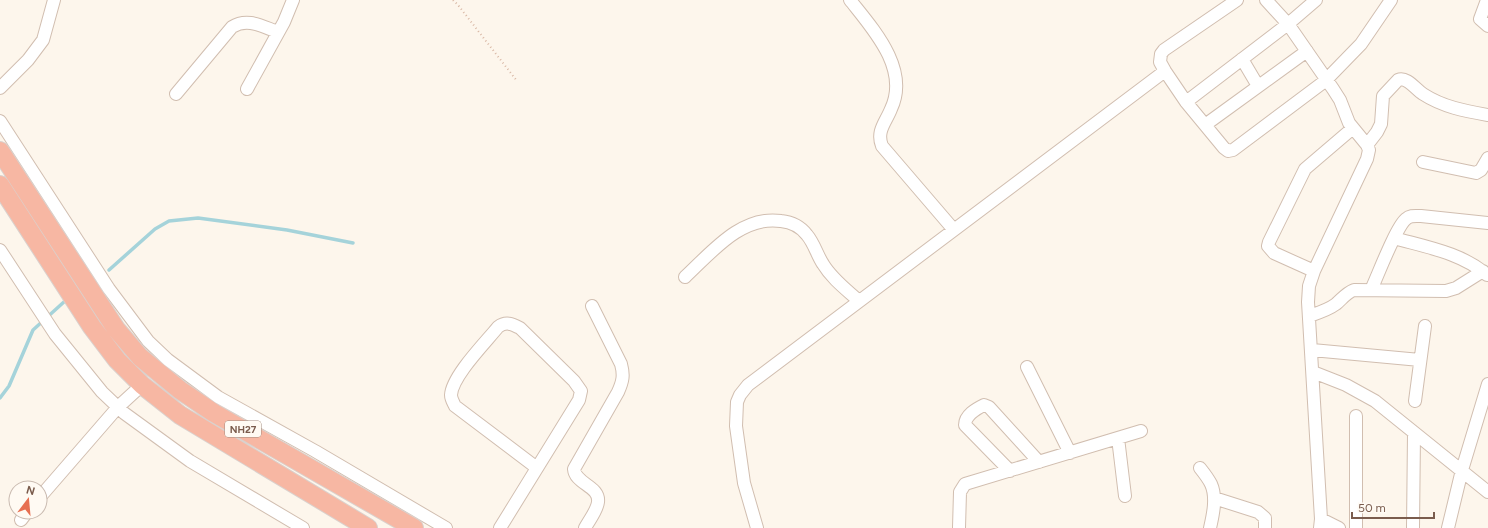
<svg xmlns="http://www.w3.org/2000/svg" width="1488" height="528" font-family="Figtree,sans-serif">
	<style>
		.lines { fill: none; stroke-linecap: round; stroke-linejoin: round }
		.stream { stroke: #a5d3da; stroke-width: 3.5 }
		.minor-casing { stroke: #d1beb0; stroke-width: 14 }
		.highway-casing { stroke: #dad1cd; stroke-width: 20 }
		.path { stroke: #d9b8a5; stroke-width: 2; stroke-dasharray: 1 3; stroke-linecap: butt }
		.minor { stroke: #fff; stroke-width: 12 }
		.highway { stroke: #f7b7a3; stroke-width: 18 }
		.labels { text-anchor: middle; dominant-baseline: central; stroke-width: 3; stroke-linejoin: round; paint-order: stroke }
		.shield { fill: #fffaf3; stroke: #a28b7f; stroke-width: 1 }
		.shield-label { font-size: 10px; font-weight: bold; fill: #7a5c4d }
	</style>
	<rect width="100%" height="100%" fill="#fdf6ec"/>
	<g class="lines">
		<!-- stream -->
		<path class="stream" d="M109 270 155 229 169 221 198 218 287 230 353 243
			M0 398 9 386 33 330 65 301"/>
		<!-- minor casing -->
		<g class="minor-casing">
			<path id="minor" d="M850 0C873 29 910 69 891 109 886 122 876 131 882 146L954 230
				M1237 0 1164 50 1161 54 1160 62 1165 71 1186 102 1224 148 1228 151 1233 150 1325 81 1361 44 1391 0
				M1266 0 1288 24 1333 89 1340 100 1349 123 1367 145 1369 150 1367 159 1314 271 1309 286 1308 302 1321 519 1320 528
				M1487 0 1480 19 1488 26
				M1242 59 1258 86
				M0 88 28 60 43 40 54 0
				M247 89 284 22 293 0
				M176 94 232 27C248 17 263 27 278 32
				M1186 102 1288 24 1316 0
				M0 121 109 289 148 341 168 360 218 397 315 451 446 528
				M1205 125 1307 51
				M1367 145 1377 132 1381 124 1383 96 1398 80C1407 76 1416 90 1423 94 1443 107 1465 111 1488 115
				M1423 162 1476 173 1481 170 1488 158
				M1394 238C1426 247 1462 253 1487 275
				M0 250 55 334 102 392 124 413 190 461 303 528
				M1314 271 1274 253 1268 246 1269 242 1305 169 1353 128
				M685 277C711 253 741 215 781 221 791 222 801 227 807 235 814 243 817 255 823 264 832 279 847 290 859 301
				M1371 290C1378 275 1396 227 1406 219 1410 215 1415 216 1421 216L1488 223
				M1309 316C1318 313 1328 310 1336 304 1342 299 1346 293 1354 290L1446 291 1456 288 1483 271
				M1312 350 1420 360
				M1027 367 1070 453
				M1313 372 1346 385 1375 401 1488 492
				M1415 401 1425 326
				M1356 416V528
				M1118 438 1125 496
				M1200 468C1204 473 1208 478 1211 484 1217 497 1213 515 1210 528
				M1010 471 965 425C965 415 976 409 984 405L989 407 1039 462
				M40 497 118 407 142 385
				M1214 498 1258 512 1265 518V528
				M1321 519 1339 528
				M21 520 27 512
				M500 528 579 400 581 391 574 381 520 328C512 324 506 321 498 327 486 342 452 376 451 395 451 399 453 402 455 406L537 468
				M585 528C589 520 597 511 598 502 600 486 575 484 574 469L618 392C623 381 624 375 621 364L592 306
				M757 528 744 483 736 426 737 402 740 395 748 385 1165 71
				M959 528 960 492 965 484 1141 431
				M1413 528 1414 433
				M1448 528 1462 470 1488 384"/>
		</g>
		<!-- highway casing -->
		<g class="highway-casing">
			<path id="highway" d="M0 151 116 329 140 357 180 390 214 413 414 528
				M0 185 92 327 117 360 142 385 180 415 368 528"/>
		</g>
		<!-- path -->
		<path class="path" d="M453 0 458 5 517 81"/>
		<!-- minor -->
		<use href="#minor" class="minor"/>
		<!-- highway -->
		<use href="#highway" class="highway"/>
	</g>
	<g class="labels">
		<!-- shield labels -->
		<rect class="shield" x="225" y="421" width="36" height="16" rx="3"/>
		<g class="shield-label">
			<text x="243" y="429">NH27</text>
		</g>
	</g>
	<!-- north arrow -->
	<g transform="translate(28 500) rotate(16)"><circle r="19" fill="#fffaf3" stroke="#cabbb1"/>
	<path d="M0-3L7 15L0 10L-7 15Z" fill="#e76f51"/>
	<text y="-6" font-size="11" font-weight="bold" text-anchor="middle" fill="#7a5c4d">N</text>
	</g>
	<!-- scale -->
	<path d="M1352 512v6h82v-6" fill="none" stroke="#7a5c4d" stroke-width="2"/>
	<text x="1358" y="512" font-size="12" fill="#7a5c4d" stroke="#fffaf3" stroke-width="3" paint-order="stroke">50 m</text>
</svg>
